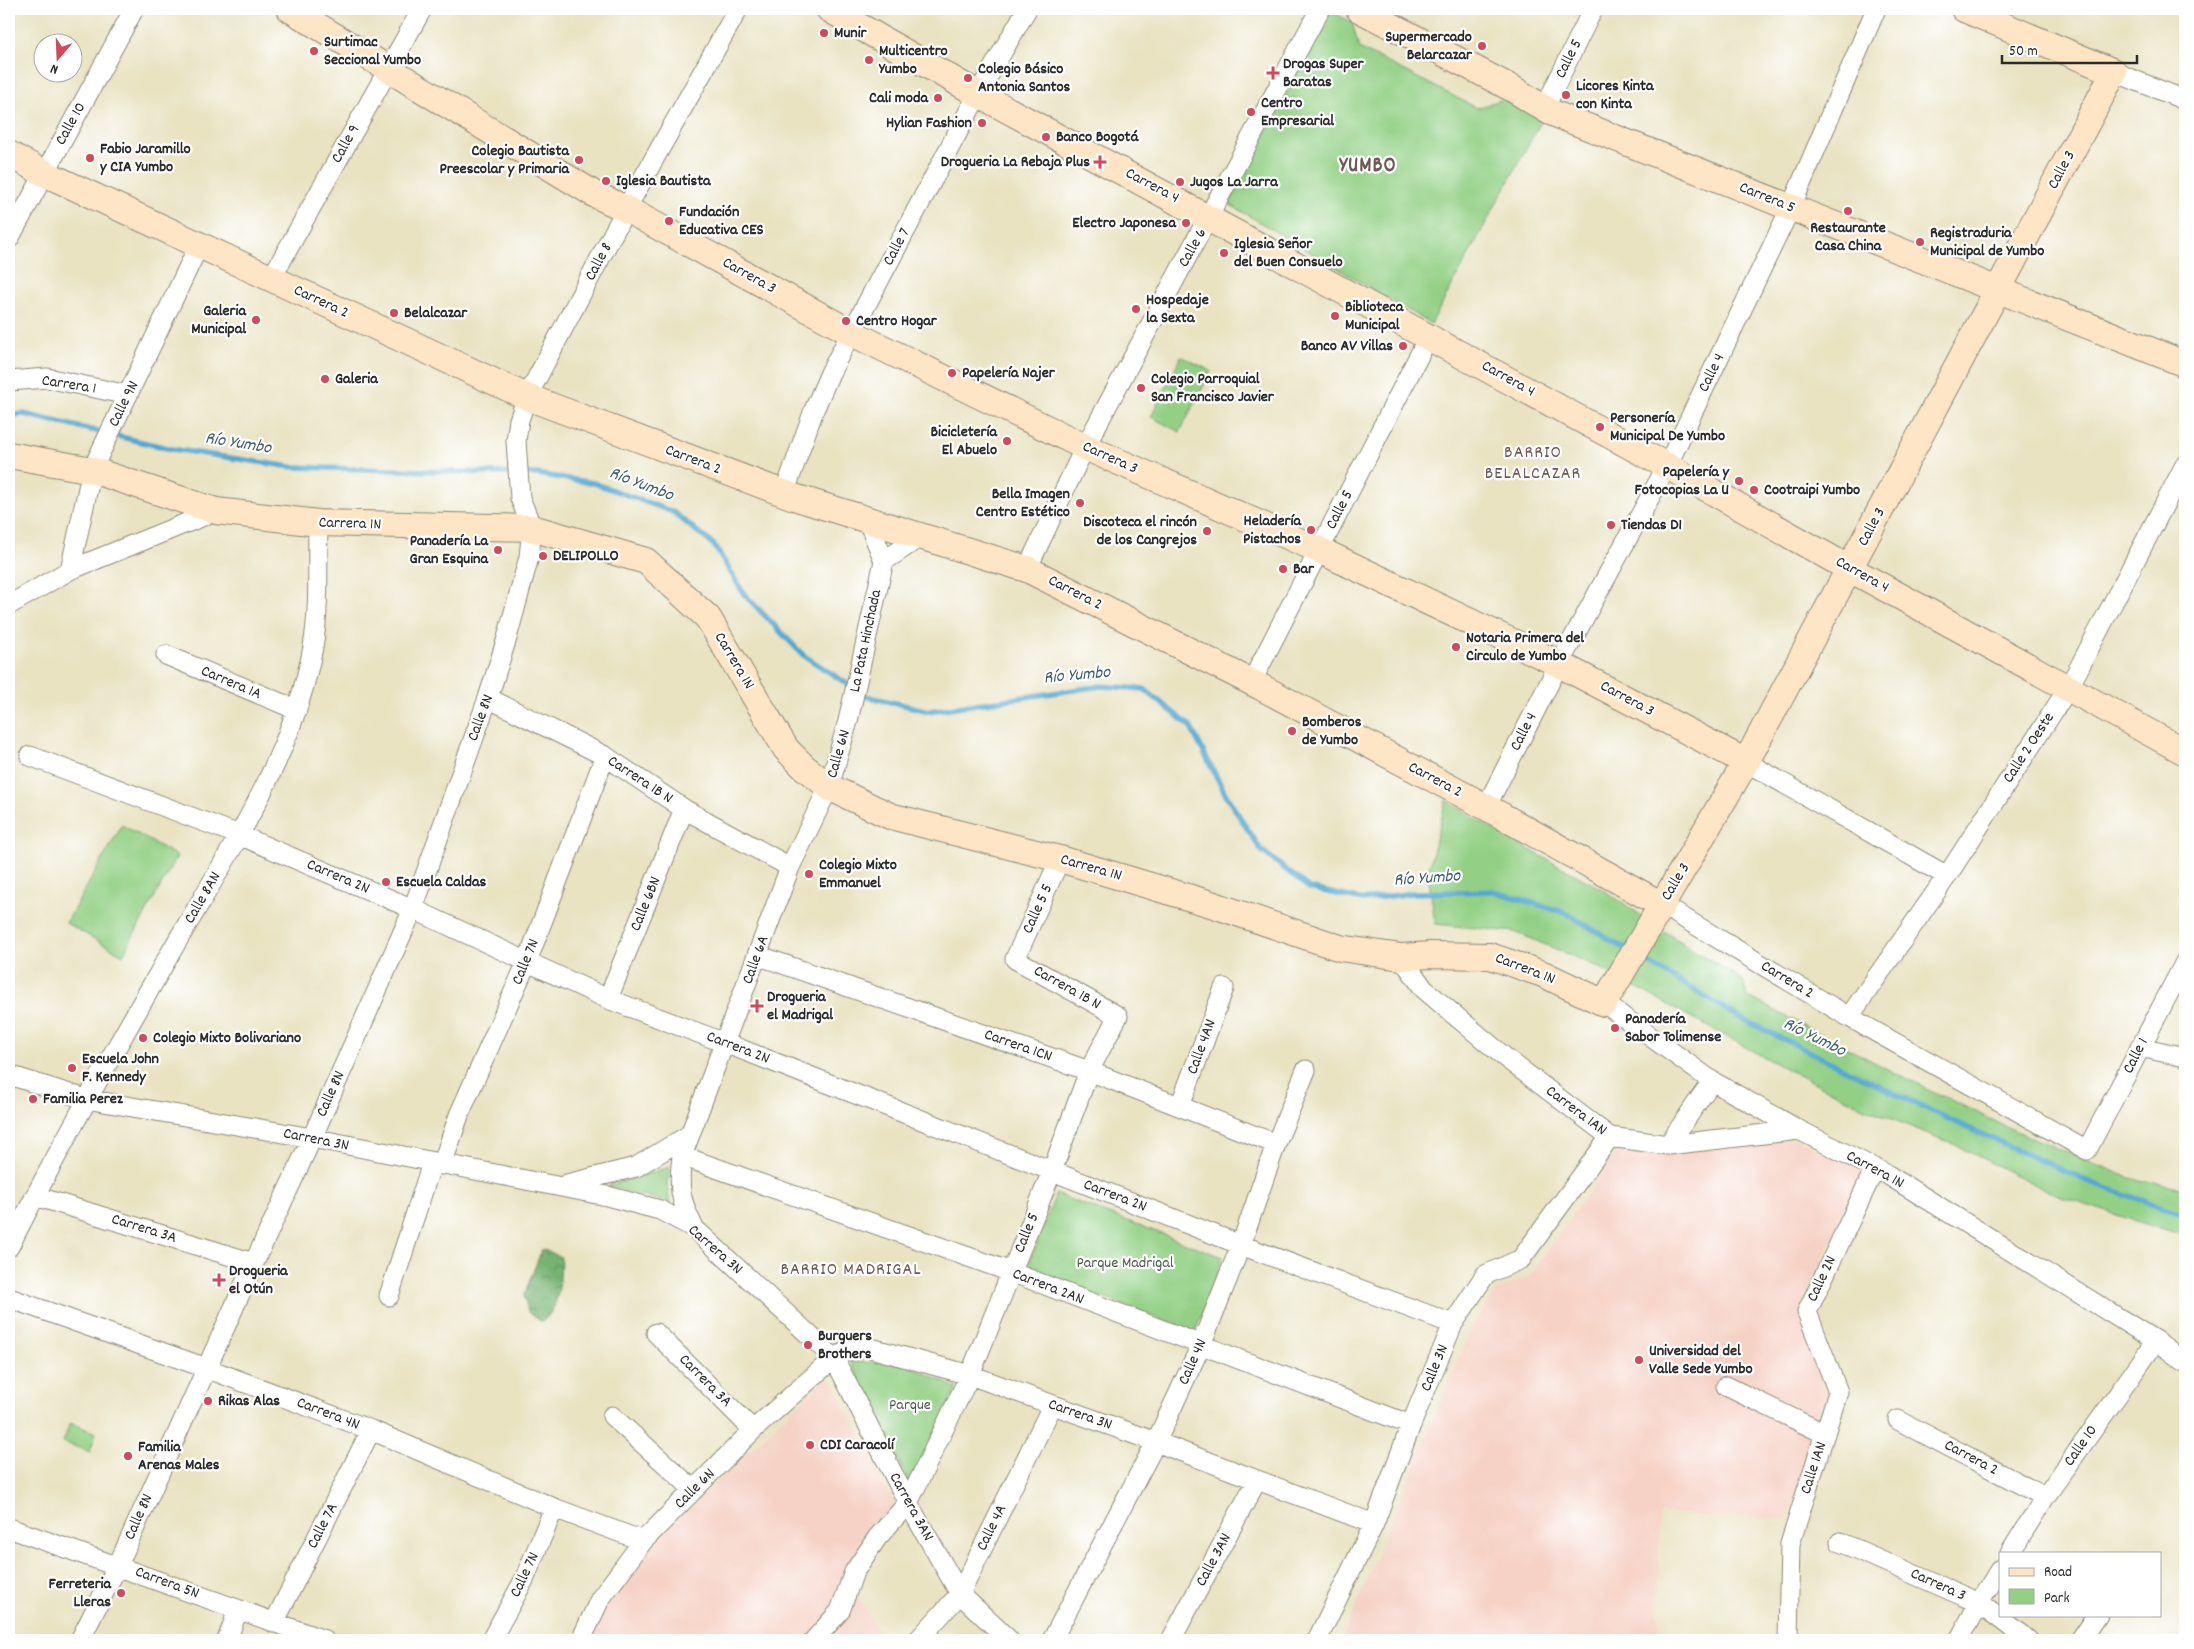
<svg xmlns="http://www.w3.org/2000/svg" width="2194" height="1649" font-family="Dekko,sans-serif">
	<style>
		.built { fill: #f6d1c5 }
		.green { fill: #93d085; stroke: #5f7e58 }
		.forest { fill: url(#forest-crowns); stroke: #506e4e }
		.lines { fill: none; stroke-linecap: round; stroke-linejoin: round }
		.stream { stroke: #54a8d0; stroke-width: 5.5 }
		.street-casing { stroke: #8a8776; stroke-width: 21 }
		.secondary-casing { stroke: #8a8776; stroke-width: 28 }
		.street { stroke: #fff; stroke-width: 19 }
		.secondary { stroke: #fde5c5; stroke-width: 26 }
		.poi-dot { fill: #d1495b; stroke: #fff; stroke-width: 2 }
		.labels { text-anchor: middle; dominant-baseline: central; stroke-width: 4.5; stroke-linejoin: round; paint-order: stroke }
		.poi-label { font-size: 16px; font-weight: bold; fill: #2b2b2b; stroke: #fff; text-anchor: start }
		.street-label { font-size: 16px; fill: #2b2b2b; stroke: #fff }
		.park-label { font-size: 16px; fill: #4a5d46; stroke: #fff }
		.water-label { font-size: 18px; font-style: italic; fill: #3b5d6d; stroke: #fff }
		.neighbourhood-label { font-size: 18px; letter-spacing: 1px; fill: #6f5855; stroke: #fff }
		.district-label { font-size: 21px; font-weight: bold; letter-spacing: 1px; fill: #6f5855; stroke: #fff }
	</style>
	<defs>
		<pattern id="forest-crowns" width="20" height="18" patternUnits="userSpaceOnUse" patternTransform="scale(1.25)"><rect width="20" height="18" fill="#76b272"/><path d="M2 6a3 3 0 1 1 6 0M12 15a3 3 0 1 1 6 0" fill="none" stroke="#61915e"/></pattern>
	</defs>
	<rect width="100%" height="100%" fill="#fff"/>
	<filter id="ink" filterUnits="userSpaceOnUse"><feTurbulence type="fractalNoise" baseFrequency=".02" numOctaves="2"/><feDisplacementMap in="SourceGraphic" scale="10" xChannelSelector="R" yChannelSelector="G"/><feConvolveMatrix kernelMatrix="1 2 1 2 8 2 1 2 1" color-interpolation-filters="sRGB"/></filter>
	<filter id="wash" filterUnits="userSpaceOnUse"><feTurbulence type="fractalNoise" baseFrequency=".0096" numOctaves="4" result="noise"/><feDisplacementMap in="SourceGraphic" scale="20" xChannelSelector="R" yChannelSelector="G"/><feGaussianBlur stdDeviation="1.12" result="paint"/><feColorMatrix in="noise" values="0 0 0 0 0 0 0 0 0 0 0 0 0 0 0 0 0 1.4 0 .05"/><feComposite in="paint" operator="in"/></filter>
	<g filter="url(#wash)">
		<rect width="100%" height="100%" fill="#e9e3c2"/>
		<!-- built -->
		<path class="built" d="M1797 1139 1864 1172 1800 1309 1830 1391 1788 1519 1659 1513 1658 1640H1342L1471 1330 1496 1290 1529 1277 1618 1151 1667 1152Z
			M829 1375 900 1515 852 1586 883 1640H588L606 1603 649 1547Z"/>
		<!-- green -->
		<path class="green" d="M1330 11 1352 22 1359 48 1477 108 1503 99 1543 118 1431 324 1229 204Z
			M1181 356 1211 371 1180 432 1151 417Z
			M1446 800 1497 832 1602 889 1670 935 1743 980 1747 996 1895 1073 2009 1128 2130 1178 2185 1189V1237L2058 1196 1953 1144 1865 1108 1769 1060 1603 969 1515 932 1435 924 1428 872Z
			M122 825 177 856 123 955 66 923Z
			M670 1167 667 1185 670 1203 608 1186Z
			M1056 1194 1223 1257 1195 1332 1027 1269Z
			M851 1362 903 1363 957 1388 909 1483Z
			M70 1423 96 1433 90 1452 63 1442Z"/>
		<!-- forest -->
		<path class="forest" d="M542 1249 561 1257C560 1278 561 1307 542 1322L528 1312 524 1295Z"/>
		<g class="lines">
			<!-- stream -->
			<path class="stream" d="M9 415 24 414 172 449 292 467 537 474 594 483 673 512 714 545 744 594 803 655 866 696 929 711 1101 686 1144 689 1190 726 1227 797 1261 850 1309 888 1363 900 1412 893 1493 891 1566 913 1627 950
				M1639 957 1744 1020 1946 1118 2089 1182 2185 1215"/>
		</g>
	</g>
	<g filter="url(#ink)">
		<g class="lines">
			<!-- street casing -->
			<g class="street-casing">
				<path id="street" d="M2114 72 2185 100
					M1544 109 1593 9
					M9 239 134 9
					M271 279 422 9
					M9 381 47 378 128 395
					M784 494 814 410 830 373 978 94 1027 9
					M884 561 920 537
					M1027 569 1085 447 1320 9
					M70 570 92 470 199 245
					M9 605 70 570 216 511
					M166 655 297 710
					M1251 683 1429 336
					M488 698 605 756 684 809 790 867
					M30 756 239 835 413 909 608 999 725 1043 1241 1245 1453 1324
					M1746 762 1947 876
					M1486 807 1559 664 1667 466 1791 207 1876 9
					M1662 905 1849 1017 2087 1150 2185 962
					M757 955 1089 1071 1276 1144
					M1401 957 1424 989 1452 1013 1507 1059 1610 1137 1668 1145 1799 1130
					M608 999 684 809
					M1604 1003 1712 1081 1799 1130 1888 1175 2156 1341 2185 1362
					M1849 1017 1947 876 2069 687 2185 465
					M2140 1047 2185 1057
					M9 1075 86 1099 312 1138 607 1196 660 1210 694 1228 834 1358 908 1503 960 1594 1009 1640
					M1180 1106 1224 988
					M1668 1145 1712 1081
					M682 1156 1011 1272 1411 1425
					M442 1165 459 1115 527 962 605 756
					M567 1184 636 1167 689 1135
					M35 1196 254 1263
					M694 1228C680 1200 678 1188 682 1156L790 867 829 787 848 721 884 561 868 521
					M9 1247C61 1144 118 1044 175 945 230 851 293 756 313 647 320 607 317 564 318 523
					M389 1296 432 1163
					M9 1298 206 1368 371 1430 554 1508 643 1541
					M656 1333 753 1430
					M1726 1386 1825 1434
					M612 1416 694 1490
					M1898 1420 2045 1497
					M9 1528 324 1640
					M1840 1542 1979 1603 2028 1640
					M2010 1553 2045 1497 2156 1341
					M274 1623 371 1430
					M80 1640 118 1565 254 1263 312 1138 413 909 488 698 507 638 529 557 532 528 520 498 516 441 519 420 527 397 626 209 738 9
					M227 1640 238 1610
					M491 1640 524 1580 554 1508
					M581 1640 600 1599 643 1541 753 1430 834 1358 847 1351 867 1347 970 1375 1156 1442 1374 1524
					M814 1640 840 1611 854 1572 877 1538 908 1503 970 1375 1052 1171 1089 1071 1118 1016 1015 959 1060 859
					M918 1640 960 1594 1052 1406
					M1052 1640 1156 1442 1201 1345 1241 1245 1276 1144 1306 1070
					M1171 1640 1257 1480
					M1317 1640 1374 1524 1411 1425 1453 1324 1485 1275 1521 1259 1610 1137
					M1788 1640 1790 1544 1838 1392 1807 1312 1875 1168
					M1959 1640 1979 1603 2000 1569
					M2080 1640 2097 1615"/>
			</g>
			<!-- secondary casing -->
			<g class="secondary-casing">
				<path id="secondary" d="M290 9 594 194 626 209 852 333 1085 447 1319 550 1559 664 1746 762
					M829 9 978 94 1667 466 1850 569 2185 752
					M1359 9 1513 89 1550 112 2185 364
					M9 154 44 173 527 397 794 497 1027 569 1261 687 1486 807 1662 905
					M9 455 92 470 216 511 318 523 532 528 646 561 708 618 786 749 804 767 829 787 890 816 1060 859 1211 904 1340 948 1401 957 1431 955 1490 956 1543 974 1604 1003 1746 762 2114 72 1964 9"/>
			</g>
			<!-- street -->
			<use href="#street" class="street"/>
			<!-- secondary -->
			<use href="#secondary" class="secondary"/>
		</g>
	</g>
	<!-- markers -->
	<g class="poi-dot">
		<circle cx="824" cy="33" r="5"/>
		<circle cx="1482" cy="46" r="5"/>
		<circle cx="314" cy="51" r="5"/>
		<circle cx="869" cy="60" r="5"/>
		<path d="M1270.5 65.5h5v5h5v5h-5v5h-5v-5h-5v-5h5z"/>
		<circle cx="968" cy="78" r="5"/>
		<circle cx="1566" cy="95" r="5"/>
		<circle cx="938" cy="98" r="5"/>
		<circle cx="1251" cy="112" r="5"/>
		<circle cx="982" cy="123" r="5"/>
		<circle cx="1046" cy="137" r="5"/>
		<circle cx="90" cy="158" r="5"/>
		<circle cx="579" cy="160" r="5"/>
		<path d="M1097.5 154.5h5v5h5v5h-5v5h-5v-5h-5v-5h5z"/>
		<circle cx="606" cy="181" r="5"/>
		<circle cx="1180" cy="182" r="5"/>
		<circle cx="1848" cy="211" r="5"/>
		<circle cx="669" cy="221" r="5"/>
		<circle cx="1186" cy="223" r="5"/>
		<circle cx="1920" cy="242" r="5"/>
		<circle cx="1224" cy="253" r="5"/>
		<circle cx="1136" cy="309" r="5"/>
		<circle cx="394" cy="313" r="5"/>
		<circle cx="1335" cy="316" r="5"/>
		<circle cx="256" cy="320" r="5"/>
		<circle cx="846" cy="321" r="5"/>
		<circle cx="1403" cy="346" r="5"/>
		<circle cx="952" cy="373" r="5"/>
		<circle cx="325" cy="379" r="5"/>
		<circle cx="1141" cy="388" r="5"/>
		<circle cx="1600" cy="427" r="5"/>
		<circle cx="1007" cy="441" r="5"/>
		<circle cx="1739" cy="481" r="5"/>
		<circle cx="1754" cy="490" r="5"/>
		<circle cx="1080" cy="503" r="5"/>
		<circle cx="1611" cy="525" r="5"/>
		<circle cx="1311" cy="530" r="5"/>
		<circle cx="1207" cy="531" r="5"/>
		<circle cx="498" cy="550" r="5"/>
		<circle cx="543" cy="556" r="5"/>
		<circle cx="1283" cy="569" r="5"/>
		<circle cx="1456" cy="647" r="5"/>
		<circle cx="1292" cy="731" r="5"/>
		<circle cx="809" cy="874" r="5"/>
		<circle cx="386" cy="882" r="5"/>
		<path d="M754.5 998.5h5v5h5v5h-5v5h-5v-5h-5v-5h5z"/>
		<circle cx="1615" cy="1028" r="5"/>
		<circle cx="143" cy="1038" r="5"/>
		<circle cx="72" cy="1068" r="5"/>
		<circle cx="33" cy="1099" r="5"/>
		<path d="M216.5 1272.5h5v5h5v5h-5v5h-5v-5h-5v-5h5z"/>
		<circle cx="808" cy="1345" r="5"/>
		<circle cx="1639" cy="1360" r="5"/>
		<circle cx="208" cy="1401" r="5"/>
		<circle cx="810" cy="1445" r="5"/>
		<circle cx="128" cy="1456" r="5"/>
		<circle cx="121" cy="1593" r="5"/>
	</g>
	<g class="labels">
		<!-- poi labels -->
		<g class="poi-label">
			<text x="834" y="33">Munir</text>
			<text x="1472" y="37" text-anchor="end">Supermercado<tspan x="1472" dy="18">Belarcazar</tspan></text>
			<text x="324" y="42">Surtimac<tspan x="324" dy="18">Seccional Yumbo</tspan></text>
			<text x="879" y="51">Multicentro<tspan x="879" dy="18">Yumbo</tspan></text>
			<text x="1283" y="64">Drogas Super<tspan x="1283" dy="18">Baratas</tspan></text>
			<text x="978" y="69">Colegio Básico<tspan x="978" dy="18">Antonia Santos</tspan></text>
			<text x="1576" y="86">Licores Kinta<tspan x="1576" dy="18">con Kinta</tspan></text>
			<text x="928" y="98" text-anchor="end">Cali moda</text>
			<text x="1261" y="103">Centro<tspan x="1261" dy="18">Empresarial</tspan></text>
			<text x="972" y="123" text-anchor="end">Hylian Fashion</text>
			<text x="1056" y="137">Banco Bogotá</text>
			<text x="100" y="149">Fabio Jaramillo<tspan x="100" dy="18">y CIA Yumbo</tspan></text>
			<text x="569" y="151" text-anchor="end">Colegio Bautista<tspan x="569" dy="18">Preescolar y Primaria</tspan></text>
			<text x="1090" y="162" text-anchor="end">Drogueria La Rebaja Plus</text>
			<text x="616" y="181">Iglesia Bautista</text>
			<text x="1190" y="182">Jugos La Jarra</text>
			<text x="679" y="212">Fundación<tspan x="679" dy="18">Educativa CES</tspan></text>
			<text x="1176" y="223" text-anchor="end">Electro Japonesa</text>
			<text x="1848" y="228" text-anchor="middle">Restaurante<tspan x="1848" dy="18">Casa China</tspan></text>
			<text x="1930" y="233">Registraduria<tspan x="1930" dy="18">Municipal de Yumbo</tspan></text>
			<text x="1234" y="244">Iglesia Señor<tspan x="1234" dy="18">del Buen Consuelo</tspan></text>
			<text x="1146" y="300">Hospedaje<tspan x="1146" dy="18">la Sexta</tspan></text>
			<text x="1345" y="307">Biblioteca<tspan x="1345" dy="18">Municipal</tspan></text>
			<text x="246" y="311" text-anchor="end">Galeria<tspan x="246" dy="18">Municipal</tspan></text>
			<text x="404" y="313">Belalcazar</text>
			<text x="856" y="321">Centro Hogar</text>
			<text x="1393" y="346" text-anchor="end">Banco AV Villas</text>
			<text x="962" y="373">Papelería Najer</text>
			<text x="335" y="379">Galeria</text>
			<text x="1151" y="379">Colegio Parroquial<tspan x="1151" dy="18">San Francisco Javier</tspan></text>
			<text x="1610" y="418">Personería<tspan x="1610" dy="18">Municipal De Yumbo</tspan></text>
			<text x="997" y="432" text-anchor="end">Bicicletería<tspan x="997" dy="18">El Abuelo</tspan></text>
			<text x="1729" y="472" text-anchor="end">Papelería y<tspan x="1729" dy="18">Fotocopias La U</tspan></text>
			<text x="1764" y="490">Cootraipi Yumbo</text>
			<text x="1070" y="494" text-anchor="end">Bella Imagen<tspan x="1070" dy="18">Centro Estético</tspan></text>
			<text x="1301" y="521" text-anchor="end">Heladería<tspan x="1301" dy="18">Pistachos</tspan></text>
			<text x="1197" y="522" text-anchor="end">Discoteca el rincón<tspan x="1197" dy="18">de los Cangrejos</tspan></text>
			<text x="1621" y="525">Tiendas D1</text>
			<text x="488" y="541" text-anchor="end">Panadería La<tspan x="488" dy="18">Gran Esquina</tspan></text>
			<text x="553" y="556">DELIPOLLO</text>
			<text x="1293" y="569">Bar</text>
			<text x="1466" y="638">Notaria Primera del<tspan x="1466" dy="18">Circulo de Yumbo</tspan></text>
			<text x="1302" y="722">Bomberos<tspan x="1302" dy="18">de Yumbo</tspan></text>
			<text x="819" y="865">Colegio Mixto<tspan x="819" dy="18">Emmanuel</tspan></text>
			<text x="396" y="882">Escuela Caldas</text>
			<text x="767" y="997">Drogueria<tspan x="767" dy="18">el Madrigal</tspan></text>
			<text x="1625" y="1019">Panadería<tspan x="1625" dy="18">Sabor Tolimense</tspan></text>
			<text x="153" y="1038">Colegio Mixto Bolivariano</text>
			<text x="82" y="1059">Escuela John<tspan x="82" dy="18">F. Kennedy</tspan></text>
			<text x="43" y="1099">Familia Perez</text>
			<text x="229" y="1271">Drogueria<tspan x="229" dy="18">el Otún</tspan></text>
			<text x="818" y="1336">Burguers<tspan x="818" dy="18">Brothers</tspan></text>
			<text x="1649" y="1351">Universidad del<tspan x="1649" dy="18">Valle Sede Yumbo</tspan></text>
			<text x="218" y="1401">Rikas Alas</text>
			<text x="820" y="1445">CDI Caracolí</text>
			<text x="138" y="1447">Familia<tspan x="138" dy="18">Arenas Males</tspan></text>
			<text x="111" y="1584" text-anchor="end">Ferreteria<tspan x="111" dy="18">Lleras</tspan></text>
		</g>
		<!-- street labels -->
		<g class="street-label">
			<text transform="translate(1569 59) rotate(-64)">Calle 5</text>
			<text transform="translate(71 124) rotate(-61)">Calle 10</text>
			<text transform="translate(346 144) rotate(-61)">Calle 9</text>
			<text transform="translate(2062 170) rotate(-62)">Calle 3</text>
			<text transform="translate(1152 186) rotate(28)">Carrera 4</text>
			<text transform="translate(1767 198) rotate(22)">Carrera 5</text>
			<text transform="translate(897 247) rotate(-62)">Calle 7</text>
			<text transform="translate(1193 248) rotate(-61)">Calle 6</text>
			<text transform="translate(599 262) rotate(-62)">Calle 8</text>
			<text transform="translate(749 276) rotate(29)">Carrera 3</text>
			<text transform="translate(321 302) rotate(25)">Carrera 2</text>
			<text transform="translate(1712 373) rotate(-64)">Calle 4</text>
			<text transform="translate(1508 379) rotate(29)">Carrera 4</text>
			<text transform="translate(69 385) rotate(9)">Carrera 1</text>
			<text transform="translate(124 404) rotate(-64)">Calle 9N</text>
			<text transform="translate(1110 458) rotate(24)">Carrera 3</text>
			<text transform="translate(693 460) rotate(21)">Carrera 2</text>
			<text transform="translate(1340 510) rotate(-63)">Calle 5</text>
			<text transform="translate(350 524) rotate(2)">Carrera 1N</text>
			<text transform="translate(1872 527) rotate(-62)">Calle 3</text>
			<text transform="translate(1862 575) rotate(29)">Carrera 4</text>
			<text transform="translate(1075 593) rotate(27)">Carrera 2</text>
			<text transform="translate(866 641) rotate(-78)">La Pata Hinchada</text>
			<text transform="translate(734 661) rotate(59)">Carrera 1N</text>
			<text transform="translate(231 683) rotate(23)">Carrera 1A</text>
			<text transform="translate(1627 699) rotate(28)">Carrera 3</text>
			<text transform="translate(481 718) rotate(-70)">Calle 8N</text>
			<text transform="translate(1524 732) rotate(-63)">Calle 4</text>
			<text transform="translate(2029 748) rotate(-57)">Calle 2 Oeste</text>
			<text transform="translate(839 754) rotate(-74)">Calle 6N</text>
			<text transform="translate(640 780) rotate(33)">Carrera 1B N</text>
			<text transform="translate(1435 780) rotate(28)">Carrera 2</text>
			<text transform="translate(1091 868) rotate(16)">Carrera 1N</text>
			<text transform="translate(338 877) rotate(23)">Carrera 2N</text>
			<text transform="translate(1676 882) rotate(-59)">Calle 3</text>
			<text transform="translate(203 898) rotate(-60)">Calle 8AN</text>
			<text transform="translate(646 904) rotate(-68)">Calle 6BN</text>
			<text transform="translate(1038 909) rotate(-66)">Calle 5 5</text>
			<text transform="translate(756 960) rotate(-70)">Calle 6A</text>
			<text transform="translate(526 962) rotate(-68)">Calle 7N</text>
			<text transform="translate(1525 969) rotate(21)">Carrera 1N</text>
			<text transform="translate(1787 980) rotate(31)">Carrera 2</text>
			<text transform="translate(1067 988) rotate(29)">Carrera 1B N</text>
			<text transform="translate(1018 1046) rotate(19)">Carrera 1CN</text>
			<text transform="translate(1202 1047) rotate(-70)">Calle 4AN</text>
			<text transform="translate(738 1048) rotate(21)">Carrera 2N</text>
			<text transform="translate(2136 1056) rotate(-63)">Calle 1</text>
			<text transform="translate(331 1094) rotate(-66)">Calle 8N</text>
			<text transform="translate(1576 1111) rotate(37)">Carrera 1AN</text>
			<text transform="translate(316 1140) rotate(11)">Carrera 3N</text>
			<text transform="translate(1875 1170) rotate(28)">Carrera 1N</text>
			<text transform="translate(1115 1196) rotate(21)">Carrera 2N</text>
			<text transform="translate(144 1229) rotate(17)">Carrera 3A</text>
			<text transform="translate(1027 1233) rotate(-68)">Calle 5</text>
			<text transform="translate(715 1250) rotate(41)">Carrera 3N</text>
			<text transform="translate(1822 1279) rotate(-65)">Calle 2N</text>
			<text transform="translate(1048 1287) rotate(21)">Carrera 2AN</text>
			<text transform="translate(1193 1362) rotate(-66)">Calle 4N</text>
			<text transform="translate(1435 1368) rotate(-68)">Calle 3N</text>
			<text transform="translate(705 1381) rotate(45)">Carrera 3A</text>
			<text transform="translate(328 1414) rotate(21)">Carrera 4N</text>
			<text transform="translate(1080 1415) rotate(19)">Carrera 3N</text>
			<text transform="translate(2081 1446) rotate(-55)">Calle 10</text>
			<text transform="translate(1971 1458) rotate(28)">Carrera 2</text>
			<text transform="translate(1814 1468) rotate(-72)">Calle 1AN</text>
			<text transform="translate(695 1489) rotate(-45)">Calle 6N</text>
			<text transform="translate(911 1507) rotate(61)">Carrera 3AN</text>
			<text transform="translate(139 1517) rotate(-66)">Calle 8N</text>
			<text transform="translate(323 1526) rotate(-63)">Calle 7A</text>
			<text transform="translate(992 1528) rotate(-64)">Calle 4A</text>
			<text transform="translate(1214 1560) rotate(-62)">Calle 3AN</text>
			<text transform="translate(525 1575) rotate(-65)">Calle 7N</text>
			<text transform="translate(167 1583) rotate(20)">Carrera 5N</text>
			<text transform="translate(1938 1585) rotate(24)">Carrera 3</text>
		</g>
		<!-- park labels -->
		<g class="park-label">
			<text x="1125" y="1263">Parque Madrigal</text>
			<text x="910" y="1405">Parque</text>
		</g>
		<!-- water labels -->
		<g class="water-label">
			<text transform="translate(238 444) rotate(9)">Río Yumbo</text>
			<text transform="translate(641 485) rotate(21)">Río Yumbo</text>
			<text transform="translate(1077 676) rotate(-5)">Río Yumbo</text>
			<text transform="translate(1427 879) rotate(-4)">Río Yumbo</text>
			<text transform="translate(1814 1038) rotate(26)">Río Yumbo</text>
		</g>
		<!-- neighbourhood labels -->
		<g class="neighbourhood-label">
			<text x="1533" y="453">BARRIO<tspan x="1533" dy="21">BELALCAZAR</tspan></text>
			<text x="851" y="1270">BARRIO MADRIGAL</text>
		</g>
		<!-- district labels -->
		<g class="district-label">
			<text x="1368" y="167">YUMBO</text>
		</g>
	</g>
	<!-- margin -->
	<rect width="2194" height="1649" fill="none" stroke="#fff" stroke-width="30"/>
	<!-- legend -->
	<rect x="1999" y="1552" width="162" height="65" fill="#ffffff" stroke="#aaaaaa"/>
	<rect x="2009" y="1568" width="25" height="8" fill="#fde5c5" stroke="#aaaaaa"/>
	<text x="2044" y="1576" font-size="15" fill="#2b2b2b">Road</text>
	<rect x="2009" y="1589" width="25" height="15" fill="#93d085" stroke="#aaaaaa"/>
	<text x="2044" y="1602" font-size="15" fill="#2b2b2b">Park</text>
	<!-- north arrow -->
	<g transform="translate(58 58) rotate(199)"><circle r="24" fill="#ffffff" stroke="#aaaaaa"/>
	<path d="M0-4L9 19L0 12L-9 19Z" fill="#d1495b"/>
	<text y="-8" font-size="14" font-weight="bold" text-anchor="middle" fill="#2b2b2b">N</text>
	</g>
	<!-- scale -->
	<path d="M2002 55v8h135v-8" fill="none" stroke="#2b2b2b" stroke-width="2.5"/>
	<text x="2009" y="55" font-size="15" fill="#2b2b2b" stroke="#ffffff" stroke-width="4" paint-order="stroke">50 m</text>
</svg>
